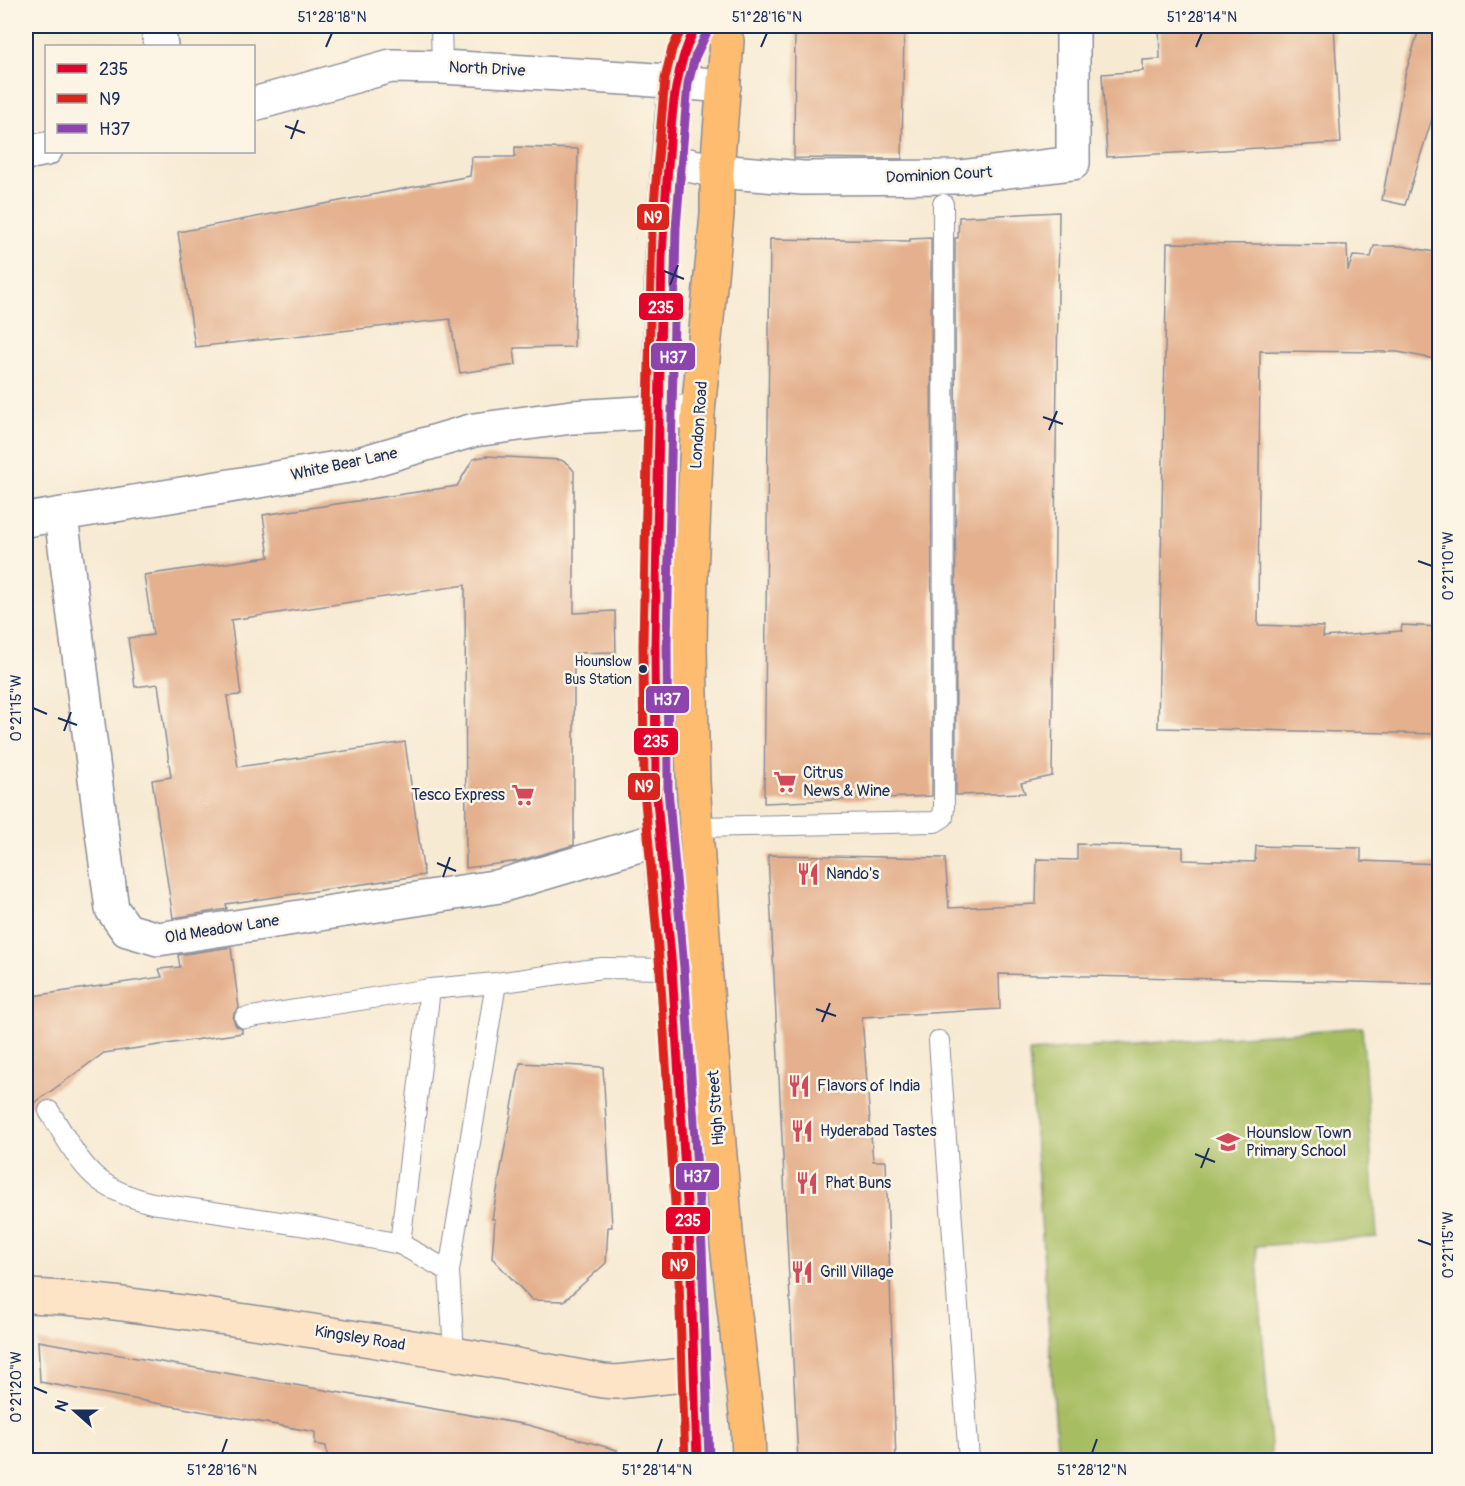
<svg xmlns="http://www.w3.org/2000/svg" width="1465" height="1486" font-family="Pangolin,sans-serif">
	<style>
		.green { fill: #a7bd62; stroke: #617660; stroke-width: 1.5 }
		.building { fill: #e4b08d }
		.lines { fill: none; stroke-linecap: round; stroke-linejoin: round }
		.lane-casing { stroke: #898c98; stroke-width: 22 }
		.street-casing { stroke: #898c98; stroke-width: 36 }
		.secondary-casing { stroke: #898c98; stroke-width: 36 }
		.primary-casing { stroke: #898c98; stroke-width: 36 }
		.lane { stroke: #fff; stroke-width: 20 }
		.street { stroke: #fff; stroke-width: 33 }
		.secondary { stroke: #fee4c6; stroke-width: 33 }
		.primary { stroke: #fdbc70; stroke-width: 33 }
		.bus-1-casing { stroke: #fcf5e5; stroke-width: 14 }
		.bus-2-casing { stroke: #fcf5e5; stroke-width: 14 }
		.bus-3-casing { stroke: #fcf5e5; stroke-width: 14 }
		.bus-1 { stroke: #e4002b; stroke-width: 9 }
		.bus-2 { stroke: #dc241f; stroke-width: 9 }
		.bus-3 { stroke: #8e44ad; stroke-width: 9 }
		.ticks { fill: none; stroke: #1b2f5e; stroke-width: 2 }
		.bus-dot { fill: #1b2f5e; stroke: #fcf5e5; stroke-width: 2 }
		.labels { text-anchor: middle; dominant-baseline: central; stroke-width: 5; stroke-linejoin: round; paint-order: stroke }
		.bus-label { font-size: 14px; fill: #1b2f5e; stroke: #fcf5e5; text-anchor: end }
		.street-label { font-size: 16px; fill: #1b2f5e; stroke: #fcf5e5 }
		.poi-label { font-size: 16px; fill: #1b2f5e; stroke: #fcf5e5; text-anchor: start }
		.line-badge { stroke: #fcf5e5; stroke-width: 2 }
		.badge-label { font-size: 16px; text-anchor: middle; font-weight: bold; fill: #fff }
		.neatline { fill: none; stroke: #1b2f5e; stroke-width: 2 }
		.ticks-label { font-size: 15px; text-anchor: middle; fill: #1b2f5e }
	</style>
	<rect width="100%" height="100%" fill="#fcf5e5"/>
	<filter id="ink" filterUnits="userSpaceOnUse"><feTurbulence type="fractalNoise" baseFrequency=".0167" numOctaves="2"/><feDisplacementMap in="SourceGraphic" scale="12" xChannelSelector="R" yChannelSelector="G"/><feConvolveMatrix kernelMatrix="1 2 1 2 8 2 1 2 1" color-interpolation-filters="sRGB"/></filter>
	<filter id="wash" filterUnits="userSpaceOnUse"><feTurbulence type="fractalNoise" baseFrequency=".008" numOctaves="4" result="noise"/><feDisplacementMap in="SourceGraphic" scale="24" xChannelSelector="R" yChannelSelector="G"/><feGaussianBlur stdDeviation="1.35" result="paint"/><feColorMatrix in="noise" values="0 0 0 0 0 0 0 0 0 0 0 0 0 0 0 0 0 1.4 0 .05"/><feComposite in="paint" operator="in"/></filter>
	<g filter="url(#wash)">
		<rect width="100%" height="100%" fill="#f7ead3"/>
		<!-- green -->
		<path class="green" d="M1362 1027 1377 1237 1256 1246 1272 1460H1058L1029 1052Z"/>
		<g id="blocks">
			<!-- building -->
			<path class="building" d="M795 26H904L902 159 794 158Z
				M1159 26H1334L1341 143 1107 157 1102 74 1143 71V60L1160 59Z
				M1420 26H1440V93L1405 205 1382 200 1405 75Z
				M515 147 578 149 574 347 514 348 516 365 460 373 450 319 195 347 178 232 470 176 472 157H515Z
				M1059 212 1052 776 1021 783 1025 793 956 795 955 238H958L959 217Z
				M931 238 932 796 764 803 770 239 910 241V239Z
				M1167 243 1347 245 1348 271 1353 256 1371 257 1374 246H1401L1440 253V360L1398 352 1260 351 1258 625 1324 627 1323 637 1401 631 1402 625 1440 627V734L1158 728Z
				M486 456 561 460 568 464 574 471V613L615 611 616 652 574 653V845L519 861 466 868 465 585 231 620 241 695 227 696 238 767 405 742 424 875 226 904 227 909 173 918 152 780 171 777 158 684 135 687 128 638 153 635 144 575 269 557 263 515 457 486 473 459Z
				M1077 844 1183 847V860L1217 861 1255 862 1256 846 1361 848V861L1440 864V984L999 974 1000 1009 862 1017 873 1161H886L896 1461H798L768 855 945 858 949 908 1036 904 1037 859 1077 860Z
				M231 947 239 1008 234 1013 233 1019 236 1026 242 1029V1033L104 1053 26 1109V997L162 977 159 969 180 967 178 955Z
				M520 1063 603 1067 612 1227H608L606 1263 564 1301 532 1300 492 1258 495 1219H492Z
				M38 1341 528 1425 617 1450 615 1461H328L326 1446 315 1444V1432L40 1382Z"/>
		</g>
	</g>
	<g filter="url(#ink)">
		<use href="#blocks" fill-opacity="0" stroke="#898c98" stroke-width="1.5"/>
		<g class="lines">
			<!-- lane casing -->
			<g class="lane-casing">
				<path id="lane" d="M441 26 442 67
					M697 827 935 822 943 817 944 807 943 204
					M430 989 400 1244 449 1271
					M245 1018 430 989 496 983 602 968 672 969
					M939 1041 969 1460
					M49 1111C82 1163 88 1187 152 1203L314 1227 400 1244
					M454 1353 449 1271 496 983"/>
			</g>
			<!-- street casing -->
			<g class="street-casing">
				<path id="street" d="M158 26 161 46
					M254 104 391 66 442 67 641 79 724 86
					M26 153 46 149
					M669 161 717 171 803 178 960 177 1073 163V26
					M61 516 112 909 127 930 158 939 500 886 660 839
					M26 520 355 465 474 430 572 417 658 412H698"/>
			</g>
			<!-- secondary casing -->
			<g class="secondary-casing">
				<path id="secondary" d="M26 1296C92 1298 159 1309 225 1318 351 1336 477 1357 603 1381L616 1382 694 1374"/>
			</g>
			<!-- primary casing -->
			<g class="primary-casing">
				<path id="primary" d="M696 26C675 60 674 101 670 141 667 179 664 218 662 256L655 644 656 789 663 881 672 969 690 1249 697 1460
					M718 26 727 41 717 171V214L698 412 691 575 690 649 693 782 705 966 727 1245 748 1431 749 1460"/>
			</g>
			<!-- lane -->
			<use href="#lane" class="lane"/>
			<!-- street -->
			<use href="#street" class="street"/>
			<!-- secondary -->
			<use href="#secondary" class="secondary"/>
			<!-- primary -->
			<use href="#primary" class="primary"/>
			<!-- bus-1 casing -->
			<g class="bus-1-casing">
				<path id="bus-1" d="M696 26C675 66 672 111 669 155 666 189 664 222 662 256L655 644 656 789 672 969 690 1249 697 1460"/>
			</g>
			<!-- bus-2 casing -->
			<g class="bus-2-casing">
				<path id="bus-2" d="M683 26 672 49 665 79 652 227 643 644 644 790 660 970 678 1250 685 1460"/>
			</g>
			<!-- bus-3 casing -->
			<g class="bus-3-casing">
				<path id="bus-3" d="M707 32 695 57 688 83 676 228 667 644 668 789 684 968 702 1248 709 1460"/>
			</g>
			<!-- bus-1 -->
			<use href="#bus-1" class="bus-1"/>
			<!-- bus-2 -->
			<use href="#bus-2" class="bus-2"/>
			<!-- bus-3 -->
			<use href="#bus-3" class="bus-3"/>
		</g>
	</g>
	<!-- ticks -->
	<path class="ticks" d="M326 47 332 33M761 47 767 33M1196 47 1202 33M285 126 305 133M291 139 298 120M664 271 684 279M670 285 678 265M1043 417 1063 424M1049 430 1057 411M1418 561 1432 566M33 708 47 714M58 718 77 725M64 731 71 712M437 863 456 871M443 877 450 857M816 1009 836 1016M822 1022 830 1003M1195 1154 1215 1162M1201 1168 1209 1148M1418 1240 1432 1245M33 1387 47 1393M222 1453 227 1439M657 1453 662 1439M1092 1453 1097 1439"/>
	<!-- icons -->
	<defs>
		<g id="supermarket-bare" transform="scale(1.8)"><path d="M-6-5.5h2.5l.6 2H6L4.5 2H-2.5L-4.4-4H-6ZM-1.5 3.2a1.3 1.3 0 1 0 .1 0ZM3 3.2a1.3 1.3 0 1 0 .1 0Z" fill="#d1495b" stroke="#fcf5e5" stroke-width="2.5" paint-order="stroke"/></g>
		<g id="restaurant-bare" transform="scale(1.8)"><path d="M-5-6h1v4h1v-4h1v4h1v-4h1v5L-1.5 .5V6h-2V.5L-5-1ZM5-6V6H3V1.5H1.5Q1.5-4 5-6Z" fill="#d1495b" stroke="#fcf5e5" stroke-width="2.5" paint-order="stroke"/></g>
		<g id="school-bare" transform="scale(1.8)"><path d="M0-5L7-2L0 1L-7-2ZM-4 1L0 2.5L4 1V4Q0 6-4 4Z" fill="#d1495b" stroke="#fcf5e5" stroke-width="2.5" paint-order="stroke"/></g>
	</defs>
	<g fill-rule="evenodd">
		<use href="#supermarket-bare" x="785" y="782"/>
		<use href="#supermarket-bare" x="523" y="795"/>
		<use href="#restaurant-bare" x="808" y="874"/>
		<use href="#restaurant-bare" x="799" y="1086"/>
		<use href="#restaurant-bare" x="802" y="1131"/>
		<use href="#school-bare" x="1228" y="1142"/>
		<use href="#restaurant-bare" x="807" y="1183"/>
		<use href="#restaurant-bare" x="802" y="1272"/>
	</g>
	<!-- markers -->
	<circle class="bus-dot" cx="643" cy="669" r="5"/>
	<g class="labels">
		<!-- bus labels -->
		<g class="bus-label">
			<text x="632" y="661">Hounslow<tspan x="632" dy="18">Bus Station</tspan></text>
		</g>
		<!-- street labels -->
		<g class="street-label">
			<text transform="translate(487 69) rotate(3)">North Drive</text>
			<text transform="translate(939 175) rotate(-3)">Dominion Court</text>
			<text transform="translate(699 425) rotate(-86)">London Road</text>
			<text transform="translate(344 464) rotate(-12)">White Bear Lane</text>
			<text transform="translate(222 929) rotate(-9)">Old Meadow Lane</text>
			<text transform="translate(716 1108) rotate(-94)">High Street</text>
			<text transform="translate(360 1338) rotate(9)">Kingsley Road</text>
		</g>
		<!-- poi labels -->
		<g class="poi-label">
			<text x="803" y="773">Citrus<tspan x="803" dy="18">News &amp; Wine</tspan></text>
			<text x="505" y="795" text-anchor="end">Tesco Express</text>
			<text x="826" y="874">Nando's</text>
			<text x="817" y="1086">Flavors of India</text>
			<text x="820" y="1131">Hyderabad Tastes</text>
			<text x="1246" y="1133">Hounslow Town<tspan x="1246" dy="18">Primary School</tspan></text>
			<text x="825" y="1183">Phat Buns</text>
			<text x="820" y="1272">Grill Village</text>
		</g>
	</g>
	<g class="line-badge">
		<rect x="636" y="203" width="34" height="28" rx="6" fill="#dc241f"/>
		<rect x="638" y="292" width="46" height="29" rx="6" fill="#e4002b"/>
		<rect x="650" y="342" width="46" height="29" rx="6" fill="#8e44ad"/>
		<rect x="645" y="685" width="45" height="29" rx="6" fill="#8e44ad"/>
		<rect x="633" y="727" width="46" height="29" rx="6" fill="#e4002b"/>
		<rect x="627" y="772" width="34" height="29" rx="6" fill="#dc241f"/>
		<rect x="675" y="1162" width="45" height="29" rx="6" fill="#8e44ad"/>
		<rect x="665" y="1206" width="46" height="29" rx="6" fill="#e4002b"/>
		<rect x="661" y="1251" width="35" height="29" rx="6" fill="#dc241f"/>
	</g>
	<g class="badge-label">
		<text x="653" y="223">N9</text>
		<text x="661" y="313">235</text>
		<text x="673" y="363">H37</text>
		<text x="667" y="705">H37</text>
		<text x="656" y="747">235</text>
		<text x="644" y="792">N9</text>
		<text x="697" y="1182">H37</text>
		<text x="688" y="1226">235</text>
		<text x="679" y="1271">N9</text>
	</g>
	<!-- margin -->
	<rect width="1465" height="1486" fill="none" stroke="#fcf5e5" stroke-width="66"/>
	<!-- legend -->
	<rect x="45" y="45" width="210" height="108" fill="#fcf5e5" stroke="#a2a6af" stroke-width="1.5"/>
	<rect x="57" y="64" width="30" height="9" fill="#e4002b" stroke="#a2a6af" stroke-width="1.5"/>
	<text x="99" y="75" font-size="18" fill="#1b2f5e">235</text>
	<rect x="57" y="94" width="30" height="9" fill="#dc241f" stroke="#a2a6af" stroke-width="1.5"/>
	<text x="99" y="105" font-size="18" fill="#1b2f5e">N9</text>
	<rect x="57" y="124" width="30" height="9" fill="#8e44ad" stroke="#a2a6af" stroke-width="1.5"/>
	<text x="99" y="135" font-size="18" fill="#1b2f5e">H37</text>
	<!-- north arrow -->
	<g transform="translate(75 1411) rotate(291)" stroke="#fcf5e5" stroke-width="4.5" paint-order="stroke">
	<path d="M0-4.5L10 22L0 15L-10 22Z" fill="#1b2f5e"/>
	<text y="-9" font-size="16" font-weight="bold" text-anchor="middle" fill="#1b2f5e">N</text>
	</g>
	<rect x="33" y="33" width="1399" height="1420" class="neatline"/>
	<g class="ticks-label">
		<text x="332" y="22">51°28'18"N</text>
		<text x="767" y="22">51°28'16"N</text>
		<text x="1202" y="22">51°28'14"N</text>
		<text transform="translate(1448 566) rotate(-90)" y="5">0°21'10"W</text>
		<text transform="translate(16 708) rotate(-90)" y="5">0°21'15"W</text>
		<text transform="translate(1448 1245) rotate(-90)" y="5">0°21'15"W</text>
		<text transform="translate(16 1387) rotate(-90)" y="5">0°21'20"W</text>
		<text x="222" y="1475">51°28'16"N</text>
		<text x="657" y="1475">51°28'14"N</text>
		<text x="1092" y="1475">51°28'12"N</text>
	</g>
</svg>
